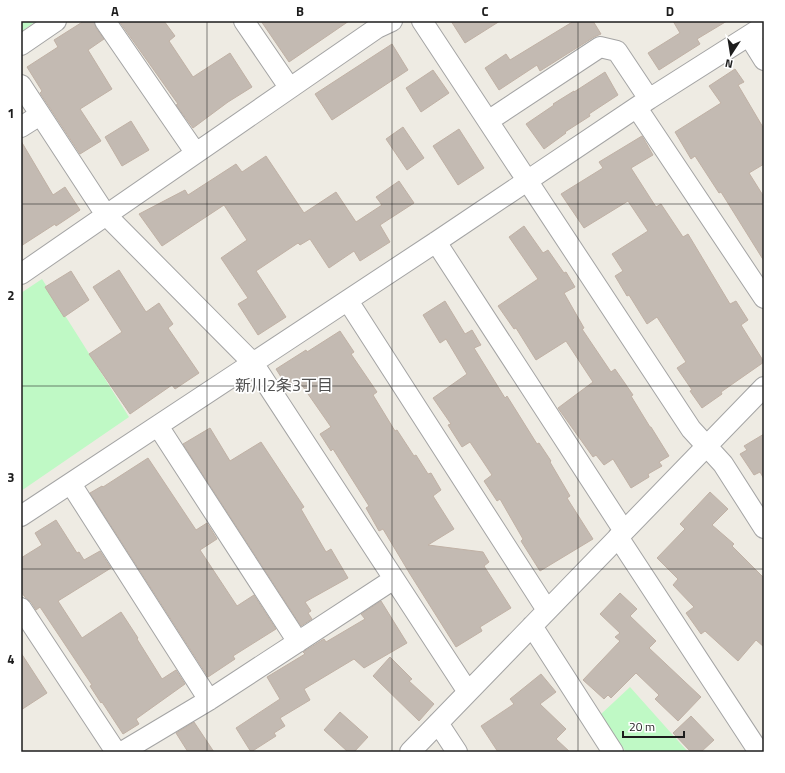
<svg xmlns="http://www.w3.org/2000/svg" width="785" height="773" font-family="'Titillium Web','Noto Sans JP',sans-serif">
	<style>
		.park { fill: #bff9c5 }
		.building { fill: #c3bab2; stroke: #c0b1a5 }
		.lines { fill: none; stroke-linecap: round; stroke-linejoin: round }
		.street-casing { stroke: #a4a4a4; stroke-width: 22 }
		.street { stroke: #fff; stroke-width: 20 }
		.grid { fill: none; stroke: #1d1d1d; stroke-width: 1; stroke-opacity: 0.55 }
		.labels { text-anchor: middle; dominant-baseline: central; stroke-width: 3.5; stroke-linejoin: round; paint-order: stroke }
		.neighbourhood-label { font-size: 16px; fill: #505050; stroke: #fff }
		.neatline { fill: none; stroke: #1d1d1d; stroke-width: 1.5 }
		.grid-label { font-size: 13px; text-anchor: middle; font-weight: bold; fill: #1d1d1d }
	</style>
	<rect width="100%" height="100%" fill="#eeebe3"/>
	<!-- park -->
	<path class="park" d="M21 21H36L21 32Z
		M42 279 129 417 21 491V293Z
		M630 687 688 752H626L600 715Z"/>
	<!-- building -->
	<path class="building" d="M84 21H94L96 28 104 39 88 50 112 89 80 109 101 141 80 154 40 93 42 91 27 67 58 47 54 40Z
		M119 21H164L175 36 169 41 193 77 230 53 252 87 228 102 193 128 176 105 178 104Z
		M261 21H349L289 62Z
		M451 21H500L465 43Z
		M574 21H593L601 34 594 37 540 71 537 65 499 90 485 68 506 54 510 60Z
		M673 21H727L697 39 700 44 659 70 648 53 680 33Z
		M392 44 408 70 332 120 315 94Z
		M735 69 744 82 738 85 764 129V164L749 173 764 197V261L721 192 719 193 695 156 691 159 675 132 721 103 709 86Z
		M433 70 449 93 421 112 406 88Z
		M605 72 618 95 589 114 590 116 565 132 566 133 544 149 526 124 554 105 553 104 574 91V92Z
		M131 121 149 150 122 166 105 137Z
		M403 127 424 158 407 170 386 139Z
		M459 129 484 168 458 185 433 146Z
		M642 136 653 155 631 168 656 207 661 204 683 237 688 234 730 304 736 301 748 320 741 325 764 362 721 392 722 394 702 408 690 391 692 390 677 368 686 362 657 317 647 324 629 295 627 296 615 276 623 271 612 254 648 231 628 201 584 228 561 194 603 168 599 162Z
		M21 141 53 195 65 187 80 210 56 226 55 224 21 246Z
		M266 156 304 213 336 192 356 222 382 205 376 197 399 181 414 203 380 225 390 242 360 261 354 251 329 268 310 239 300 245 298 243 256 271 286 317 258 335 238 304 248 298 221 258 247 240 224 205 162 246 139 214 185 190 188 195 236 164 242 172Z
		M524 226 543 253 548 250 564 273 566 272 575 287 564 293 584 328 582 329 611 372 615 369 633 395 631 396 650 427H651L669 456 659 462 662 466 648 474 649 477 631 488 613 459 604 465 596 455 593 457 558 408 593 382 566 341 536 360 516 328 514 329 498 306 538 279 509 237Z
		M119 270 146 312 159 303 173 324 168 328 199 373 175 389 172 385 130 414 89 354 122 332 93 287Z
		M71 271 89 300 64 317 45 287Z
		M445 301 465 334 472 330 481 345 474 348 505 398 507 396 537 444 539 443 551 461 550 462 570 496 567 498 593 539 540 571 521 541 523 539 500 499 497 501 484 481 492 475 470 442 462 447 448 425 451 424 433 398 467 374 446 339 440 343 423 315Z
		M340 331 354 352 351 354 377 392 373 395 395 431 397 430 414 456 416 455 428 474 431 473 441 490 433 496 454 529 428 545 483 552 489 562 484 566 511 608 480 627 482 631 456 647 410 574 383 529 379 531 366 508 369 506 333 449 331 451 320 434 331 427 299 381 288 388 276 369 306 350 307 352Z
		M210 428 230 461 261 442 304 507 301 509 326 552 331 549 348 578 305 602 311 611 308 613 312 619 301 626 183 444Z
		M764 434V479L760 472 754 475 740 454 747 450 744 446Z
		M148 458 196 530 207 523 217 539 200 550 237 606 254 595 276 629 233 656 235 659 208 677 90 493 102 486 103 487Z
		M710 492 728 509 712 525 734 544 732 546 764 578V647L756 640 738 661 705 631 701 634 686 613 694 607 673 585 678 579 657 558 685 529 680 524Z
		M56 520 77 553 79 552 84 560 100 551 111 568 58 601 82 638 121 612 138 638 137 639 162 679 176 670 185 684 136 719 139 724 123 734 102 702 101 703 90 686 92 685 40 607 36 610 31 602 25 597 21 592V558L42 545 35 533Z
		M620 593 637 609 630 616 656 641 649 648 701 697 678 721 655 699 659 695 636 673 611 698 608 695 604 699 583 680 620 641 615 637 620 633 600 614Z
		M381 601 407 643 364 668 354 659 304 689 310 700 280 718 285 726 274 733 276 736 251 752 236 728 280 699 267 677 305 654 303 652 324 639 326 642 365 619 361 614Z
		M21 653 47 693 21 710Z
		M390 657 412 679 409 681 434 704 419 721 373 676Z
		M541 674 556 692 540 704 566 729 556 739 570 752H498L481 726 514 704 510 699Z
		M340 712 368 737 354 752H348L324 730Z
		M691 716 714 740 701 752H691L673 733Z
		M194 722 214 752H188L176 733Z"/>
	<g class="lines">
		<!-- street casing -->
		<g class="street-casing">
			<path id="street" d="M105 21 195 152
				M244 21 289 87
				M422 21 691 429 723 464 764 528
				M749 36 764 60
				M21 45 56 21
				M21 85 106 215 253 363 468 692
				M637 108 764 298
				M488 121 600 47 617 51 649 99
				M21 127 40 115
				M436 242 624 531
				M21 274 377 28 392 21
				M348 301 547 610
				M158 426 298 642
				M71 484 209 700
				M21 516 436 242 649 99 764 26
				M618 537 759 752
				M21 608 116 752
				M532 626 613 752
				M438 723 457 752
				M122 752 209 700 394 579
				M410 752 764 387"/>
		</g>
		<!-- street -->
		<use href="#street" class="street"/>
	</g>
	<!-- grid -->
	<path class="grid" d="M207 21V752M392 21V752M578 21V752M21 204H764M21 386H764M21 569H764"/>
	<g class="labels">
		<!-- neighbourhood labels -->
		<g class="neighbourhood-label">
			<text x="284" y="385">新川2条3丁目</text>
		</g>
	</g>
	<!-- border -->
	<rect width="785" height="773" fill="none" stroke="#ffffff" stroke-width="44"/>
	<!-- north arrow -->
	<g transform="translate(731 54) rotate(192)" stroke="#ffffff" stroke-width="3" paint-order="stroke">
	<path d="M0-3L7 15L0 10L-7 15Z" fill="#1d1d1d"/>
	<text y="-6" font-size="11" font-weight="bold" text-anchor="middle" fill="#1d1d1d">N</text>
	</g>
	<!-- scale -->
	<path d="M623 731v6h61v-6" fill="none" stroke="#1d1d1d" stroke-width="2"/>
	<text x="629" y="731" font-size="12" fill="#1d1d1d" stroke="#ffffff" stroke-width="3" paint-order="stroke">20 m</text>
	<rect x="22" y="22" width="741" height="729" class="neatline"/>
	<g class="grid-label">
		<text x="115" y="16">A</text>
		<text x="300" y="16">B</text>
		<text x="485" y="16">C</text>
		<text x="670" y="16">D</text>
		<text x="11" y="118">1</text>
		<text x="11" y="300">2</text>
		<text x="11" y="482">3</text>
		<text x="11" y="664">4</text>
	</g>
</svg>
